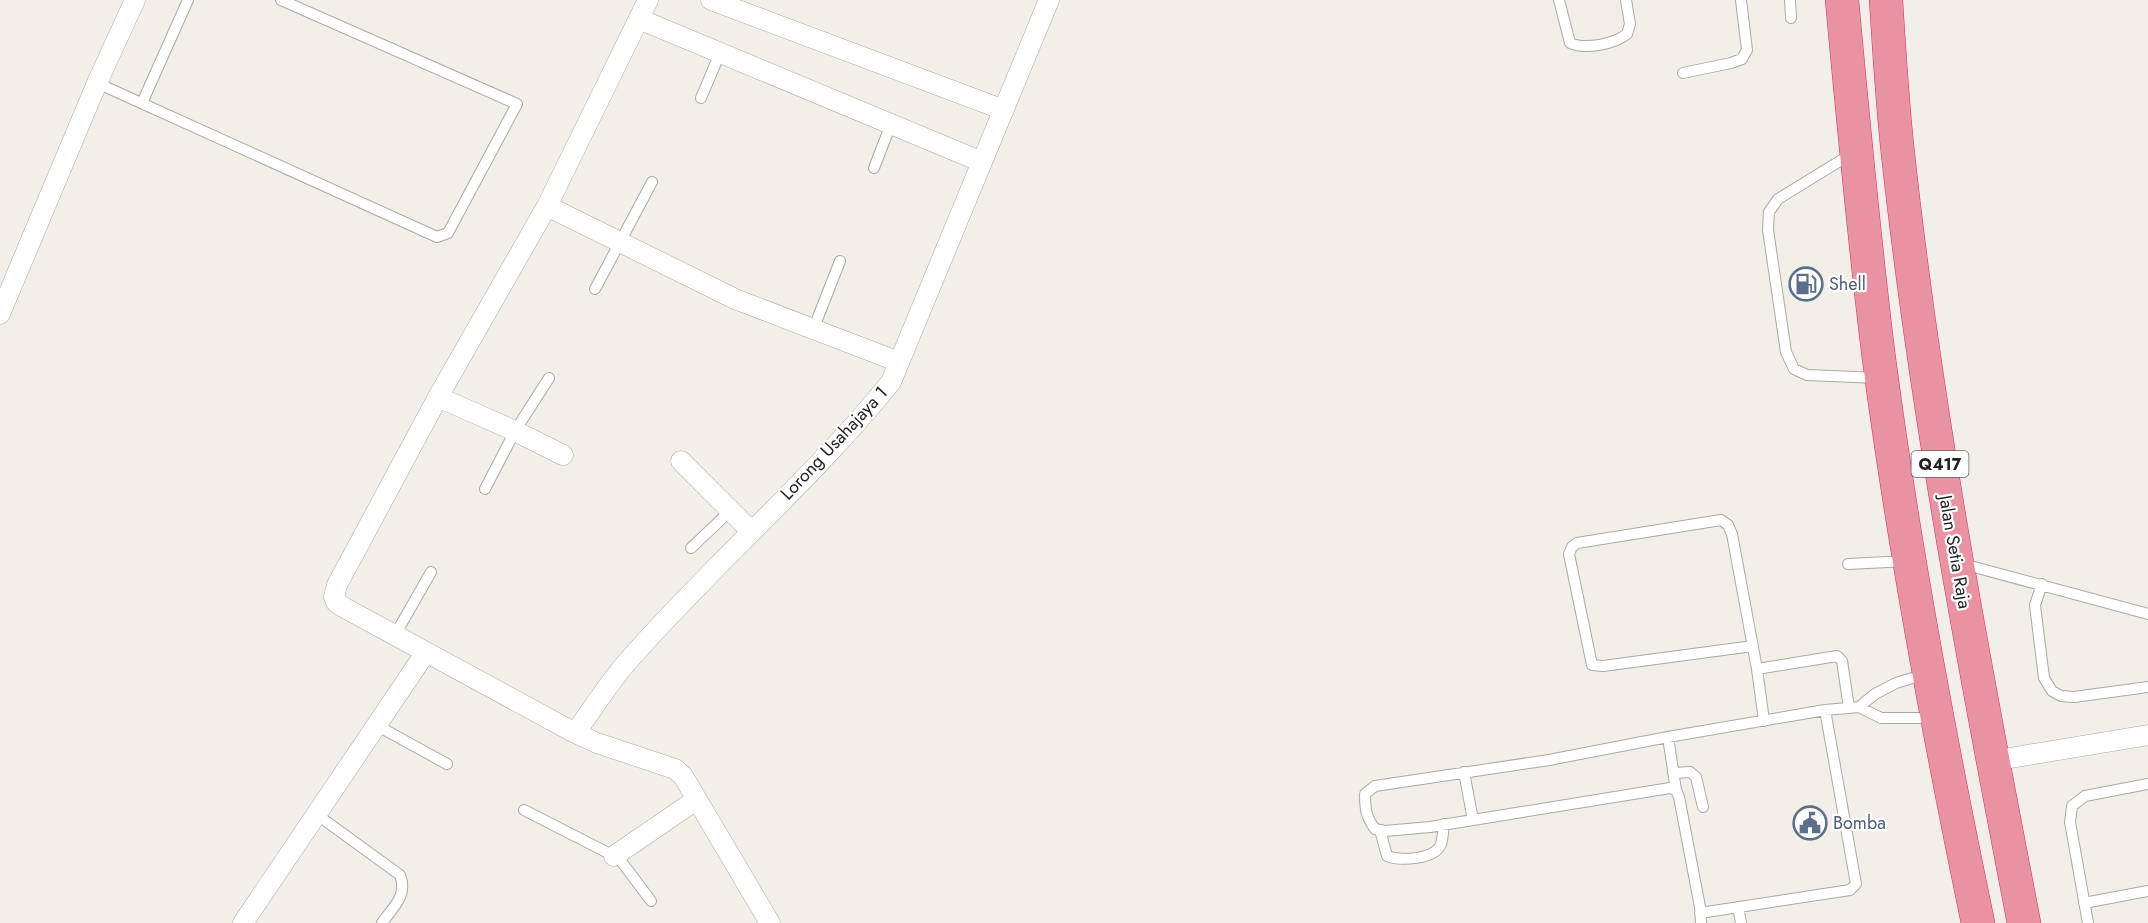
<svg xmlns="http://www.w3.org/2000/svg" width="2148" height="923" font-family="Jost,sans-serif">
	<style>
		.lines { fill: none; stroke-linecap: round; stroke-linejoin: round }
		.lane-casing { stroke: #a9a9a9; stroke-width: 12 }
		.street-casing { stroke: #a9a9a9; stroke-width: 21 }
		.highway-casing { stroke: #dc2a67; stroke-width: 34 }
		.lane { stroke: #fff; stroke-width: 10 }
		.street { stroke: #fff; stroke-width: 20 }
		.highway { stroke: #e892a2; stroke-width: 33 }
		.labels { text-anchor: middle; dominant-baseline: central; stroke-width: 4.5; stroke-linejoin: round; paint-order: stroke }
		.shield { fill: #fff; stroke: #646464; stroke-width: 1.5 }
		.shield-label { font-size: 16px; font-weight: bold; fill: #222 }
		.service-label { font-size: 18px; fill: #4e5e75; stroke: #fff; text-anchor: start }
		.street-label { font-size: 18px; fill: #222; stroke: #fff }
	</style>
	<rect width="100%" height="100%" fill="#f2efe9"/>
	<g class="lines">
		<!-- lane casing -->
		<g class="lane-casing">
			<path id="lane" d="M1559 0 1570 43C1586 50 1614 44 1627 34L1630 24 1626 0
				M1790 0 1791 18
				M1683 73 1731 63 1742 59 1747 50 1741 0
				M97 83 437 237 448 233 517 104 281 0
				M701 98 720 53
				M142 103 188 0
				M1853 153 1778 199 1769 212 1768 230 1786 352 1794 369 1807 375 1879 378
				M874 168 891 124
				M595 289 652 182
				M813 330 840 261
				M485 489 515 431 549 378
				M691 548 731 510
				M1848 564 1907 561
				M1963 564 2148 614
				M2042 584 2035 605 2044 678 2052 691 2061 696 2074 697 2148 687
				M395 635 431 572
				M1753 646 1603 666 1592 665 1569 554 1572 547 1577 543 1721 520 1728 525 1732 534 1757 669 1764 721
				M1757 669 1837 656 1842 661 1849 708
				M1859 707 1881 718H1934
				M376 725 447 764
				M1668 737 1676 790
				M1464 772 1473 820
				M1673 773 1690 772 1696 777 1703 807
				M524 810 614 856 621 861 651 901
				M316 814 400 875C408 896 393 907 382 923
				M1380 830 1387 856C1400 861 1435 860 1441 844 1443 838 1443 831 1444 824
				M2084 903 2148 891
				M1738 907 1741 923
				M1700 913 1850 890 1856 884 1825 710
				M1701 923 1700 907 1679 797 1676 790 1670 788 1430 827 1385 831 1375 829C1366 817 1365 809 1365 794L1375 786 1549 760 1668 737 1825 710 1859 707 1875 694 1896 683 1926 674
				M2088 923 2070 822 2072 806 2085 796 2148 784"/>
		</g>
		<!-- street casing -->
		<g class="street-casing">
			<path id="street" d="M648 0 547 206 438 397 337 585 334 597 336 602 343 607 575 733 597 743 675 769 683 776 770 923
				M711 0 1004 110
				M639 19 982 162
				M547 206 735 299 899 362
				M0 314 97 83 135 0
				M438 397 515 431 563 455
				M681 461 751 531
				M575 733C593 709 609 682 629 660 713 564 811 481 891 382L1049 0
				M1992 761 2148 735
				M614 856 696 800
				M243 923 426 652"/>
		</g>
		<!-- highway casing -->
		<g class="highway-casing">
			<path id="highway" d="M1842 0C1853 120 1864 240 1879 359 1904 548 1939 736 1978 923
				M1886 0C1889 48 1892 97 1897 145 1925 406 1974 665 2024 923"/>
		</g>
		<!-- lane -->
		<use href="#lane" class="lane"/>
		<!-- street -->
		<use href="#street" class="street"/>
		<!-- highway -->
		<use href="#highway" class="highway"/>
	</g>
	<!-- icons -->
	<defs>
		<g id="fuel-ring" transform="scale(1.725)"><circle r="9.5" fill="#fff" stroke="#5c6f8a" stroke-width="1.5"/><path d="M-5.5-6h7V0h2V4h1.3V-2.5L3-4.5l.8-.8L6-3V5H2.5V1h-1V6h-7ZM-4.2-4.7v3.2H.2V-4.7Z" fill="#5c6f8a"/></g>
		<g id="civic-ring" transform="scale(1.725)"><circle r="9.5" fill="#fff" stroke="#5c6f8a" stroke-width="1.5"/><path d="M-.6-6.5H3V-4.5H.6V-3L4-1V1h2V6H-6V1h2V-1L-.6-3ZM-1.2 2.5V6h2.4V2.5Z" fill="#5c6f8a"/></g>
	</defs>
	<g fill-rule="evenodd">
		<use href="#fuel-ring" x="1806" y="284"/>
		<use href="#civic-ring" x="1810" y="823"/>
	</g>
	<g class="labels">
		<!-- shield labels -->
		<rect class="shield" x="1911.5" y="451" width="57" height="26" rx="4.5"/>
		<g class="shield-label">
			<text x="1940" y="464">Q417</text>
		</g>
		<!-- service labels -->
		<g class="service-label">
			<text x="1829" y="284">Shell</text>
			<text x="1833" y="823">Bomba</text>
		</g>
		<!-- street labels -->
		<g class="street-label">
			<text transform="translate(834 443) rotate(-47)">Lorong Usahajaya 1</text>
			<text transform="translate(1955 552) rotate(80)">Jalan Setia Raja</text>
		</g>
	</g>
</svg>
